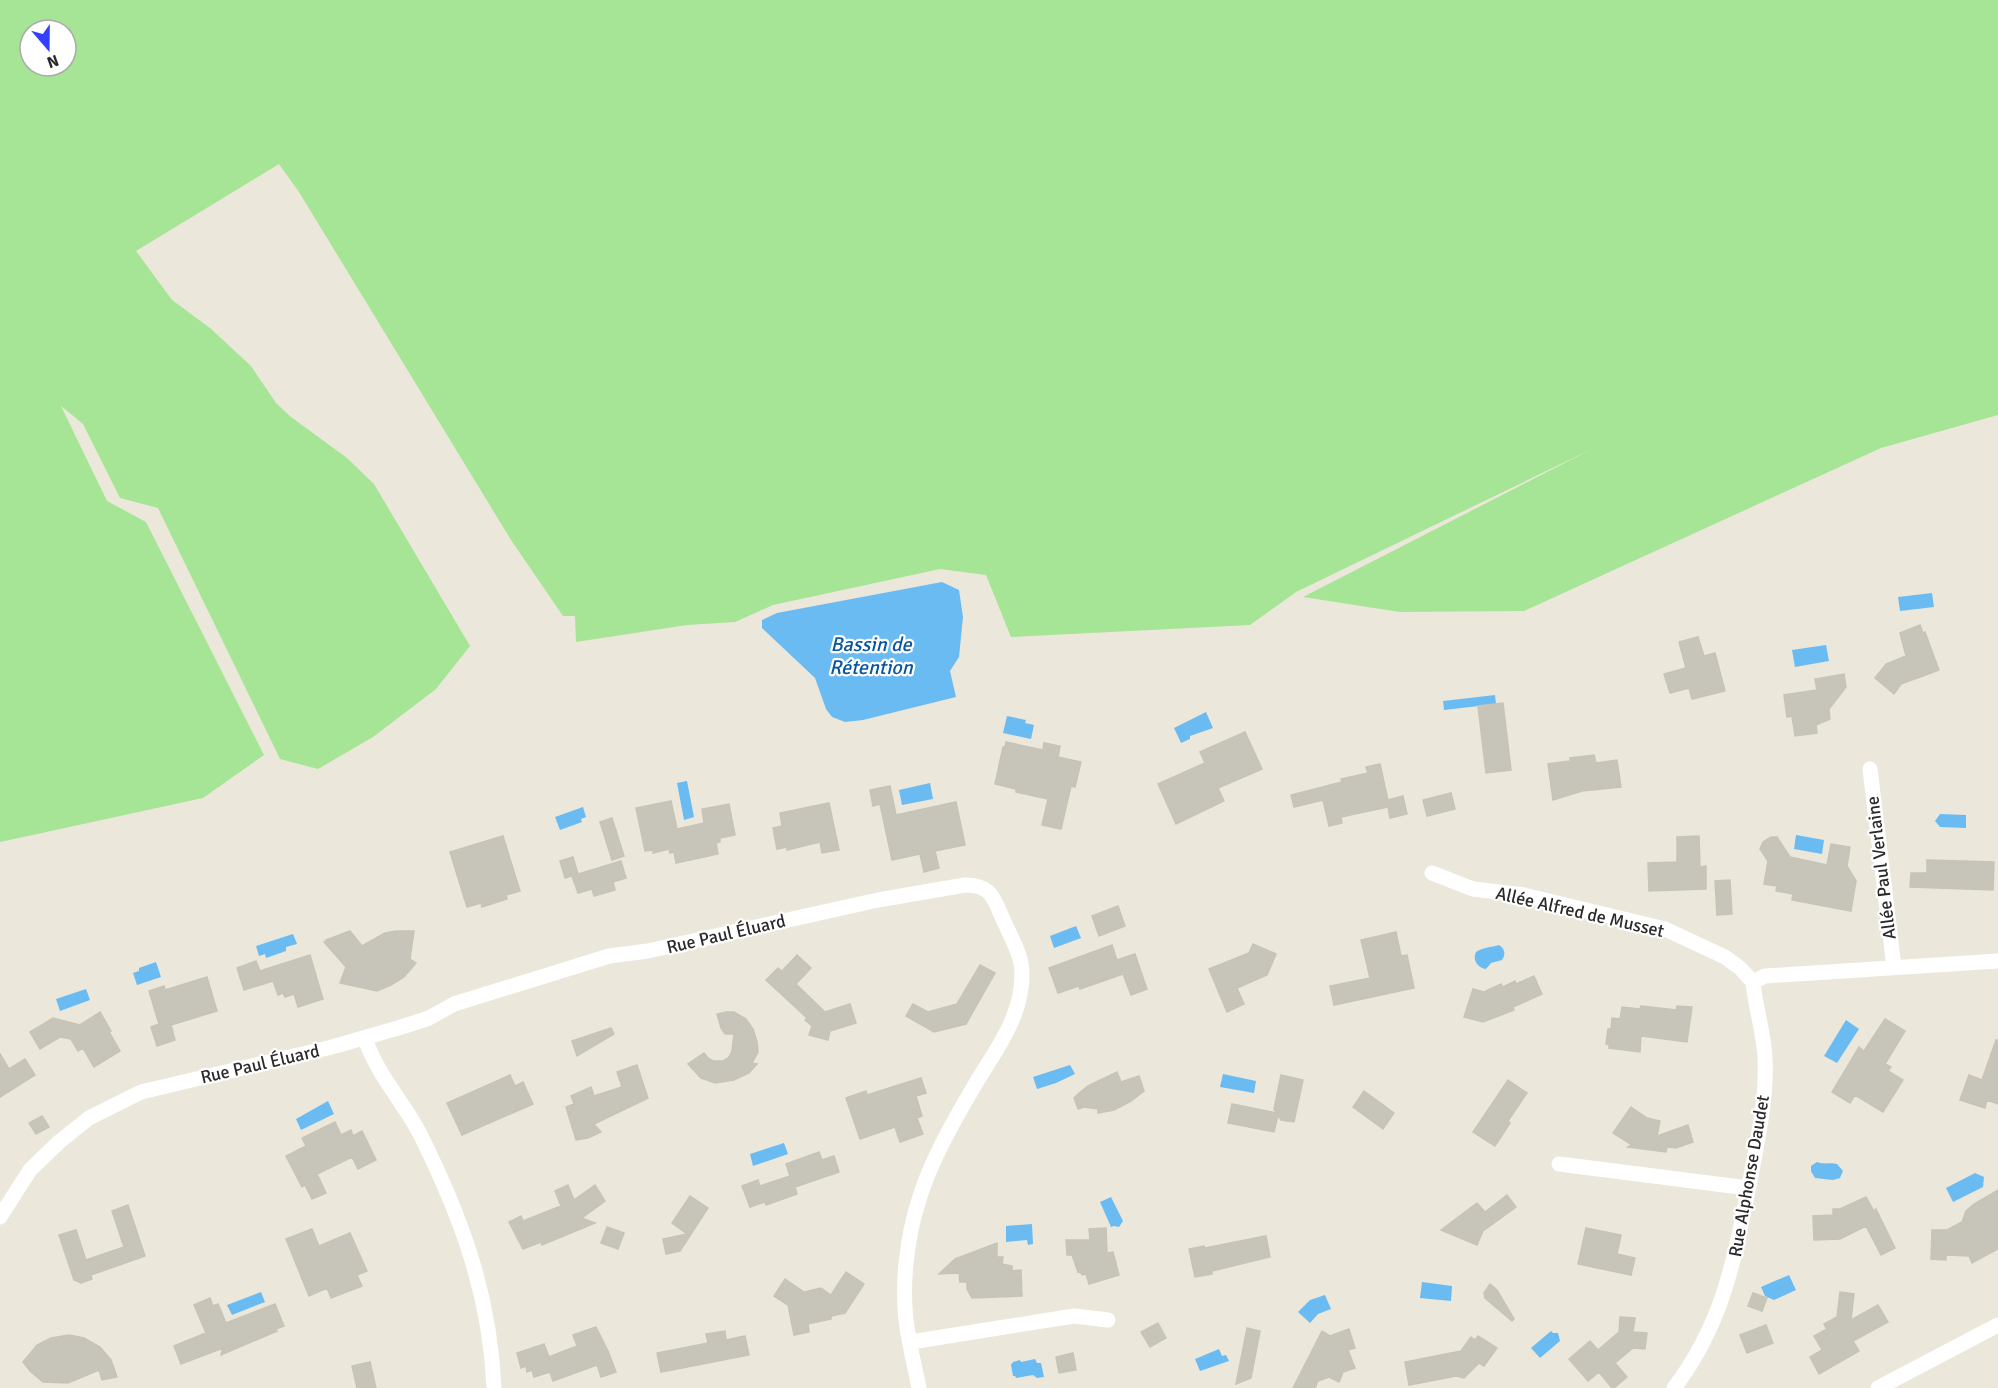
<svg xmlns="http://www.w3.org/2000/svg" width="1998" height="1388" font-family="Signika,sans-serif">
	<style>
		.green { fill: #a5e595; fill-rule: evenodd }
		.water { fill: #6abbf2 }
		.building { fill: #c7c5ba; stroke: #c8c4b5; stroke-width: 1.5 }
		.lines { fill: none; stroke-linecap: round; stroke-linejoin: round }
		.street { stroke: #fff; stroke-width: 15 }
		.labels { text-anchor: middle; dominant-baseline: central; stroke-width: 4.5; stroke-linejoin: round; paint-order: stroke }
		.street-label { font-size: 18px; fill: #2a2a2a; stroke: #fff }
		.water-label { font-size: 20px; font-style: italic; fill: #09569f; stroke: #fff }
	</style>
	<rect width="100%" height="100%" fill="#ece7db"/>
	<!-- green -->
	<path class="green" d="M0 0H1998V415L1881 448 1524 611 1400 612 1303 597 1592 449 1296 592 1250 625 1011 637 986 575 940 569 773 605 735 622 687 625 576 642 575 616H563L511 540 299 192 279 164 136 251 172 300 210 328 251 366 276 403 291 417 347 458 374 484 470 646 436 689 373 737 318 769 280 759 158 508 120 498 83 424 61 406 107 501 146 522 264 755 203 798 0 842ZM30 30H66V66H30Z"/>
	<!-- water -->
	<path class="water" d="M942 582 959 590 963 617 959 657 950 671 956 697 863 720 845 722 832 717 826 709 815 678 762 628V620L777 613Z
		M1932 593 1934 607 1900 611 1898 597Z
		M1826 645 1829 661 1795 667 1792 650Z
		M1495 695 1496 704 1444 710 1443 701Z
		M1206 712 1213 728 1190 736V739L1181 743 1174 728Z
		M1007 716 1026 720 1025 723 1034 725 1031 739 1003 733Z
		M687 781 694 817 684 820 677 783Z
		M930 783 933 799 902 805 899 790Z
		M583 807 586 817 581 819 582 822 560 830 555 817Z
		M1940 814 1966 815V828L1940 827 1935 821Z
		M1796 835 1824 840 1822 854 1794 849Z
		M1076 926 1081 938 1054 948 1050 936Z
		M293 934 297 944 286 947V951L266 958 265 954 259 956 256 946Z
		M1499 945C1505 949 1506 954 1502 960L1491 963 1486 969C1478 968 1472 960 1476 952 1481 948 1492 947 1499 945Z
		M156 962 161 977 137 985 133 973 139 971V968Z
		M86 989 90 1000 60 1011 56 999Z
		M1846 1020 1859 1029 1837 1063 1824 1056Z
		M1070 1065 1075 1074 1056 1083 1037 1089 1033 1077Z
		M1223 1074 1256 1081 1254 1093 1220 1087Z
		M328 1101 334 1114 301 1130 296 1119Z
		M784 1143 788 1154 753 1166 750 1154Z
		M1817 1162C1826 1165 1829 1162 1837 1164L1843 1171 1840 1178 1833 1180 1815 1178 1811 1171V1166Z
		M1975 1173 1984 1177 1983 1187 1953 1202 1946 1188Z
		M1111 1197 1123 1221 1119 1227 1114 1226 1111 1227 1100 1202Z
		M1032 1224 1033 1244 1028 1245 1027 1240 1006 1242V1226Z
		M1789 1275 1796 1290 1774 1300 1765 1296 1761 1287Z
		M1422 1282 1452 1286 1451 1301 1420 1298Z
		M261 1292 265 1302 232 1315 227 1305Z
		M1325 1295 1331 1309 1318 1314 1310 1323 1298 1312 1310 1300Z
		M1551 1331 1553 1333H1558L1560 1341 1540 1358 1531 1348Z
		M1219 1349 1222 1356 1226 1355 1229 1361 1200 1371 1195 1359Z
		M1035 1359 1037 1363H1041L1044 1377 1037 1378 1033 1375 1016 1378 1015 1376H1013L1011 1365 1013 1362 1020 1360 1021 1362Z"/>
	<!-- building -->
	<path class="building" d="M1920 625 1923 633 1925 632 1939 670 1901 684 1894 694 1875 678 1886 664 1906 656 1900 633Z
		M1698 637 1704 656 1715 653 1725 691 1692 699 1689 688 1670 693 1664 674 1686 668 1679 642Z
		M1844 674 1846 687 1829 709 1830 719 1816 725 1817 733 1795 736 1792 716 1787 717 1784 695 1817 690 1815 679Z
		M1503 703 1511 770 1486 773 1478 706Z
		M1245 732 1262 769 1218 788 1224 801 1176 824 1158 784 1205 763 1200 752Z
		M1006 742 1043 750 1044 743 1060 746 1058 757 1081 762 1075 787 1071 786 1061 829 1042 825 1048 799 1016 792V789L995 784 1003 747H1005Z
		M1594 755 1596 763 1617 760 1621 787 1582 791 1553 800 1548 764 1570 761V758Z
		M1380 764 1388 800 1403 796 1407 814 1390 818 1388 807 1341 817 1342 823 1329 826 1323 800 1294 807 1291 795 1342 782 1341 779 1368 773 1366 767Z
		M890 786 896 815 956 802 965 845 935 851 939 868 924 872 920 854 892 860 880 804 873 806 870 790Z
		M1451 793 1455 809 1427 816 1423 800Z
		M671 801 677 829 704 823 702 809 729 804 735 835 720 838V842L716 843 718 854 676 863 674 852 670 853 669 849 653 853V850L645 851 636 808Z
		M829 803 839 850 822 853 820 842 787 850V847L777 849 773 828 782 826 780 813Z
		M612 818 624 856 612 860 600 822Z
		M503 836 520 891 506 895 507 899 482 907 481 903 467 907 450 852Z
		M1699 836 1700 867 1706 866V889L1649 891 1648 863 1677 862V837Z
		M1771 837H1777L1790 857 1827 865 1831 844 1850 847 1847 866 1856 881 1851 911 1792 900 1793 894 1776 891 1777 886 1764 884 1768 861 1760 849 1763 842Z
		M573 857 578 874 565 878 560 861Z
		M1927 860 1994 862 1993 890 1910 887 1911 873H1927Z
		M621 861 626 878 613 882 615 890 594 896 592 889 578 893 572 876Z
		M1730 880 1732 914 1717 915 1715 881Z
		M1118 906 1125 926 1099 936 1092 916Z
		M350 931 362 946 385 933 396 931H414L410 959 416 963 404 977 391 985 377 991 340 983 346 967 324 942H326V940Z
		M1396 932 1401 956 1407 955 1414 988 1334 1005 1330 986 1370 978 1361 940Z
		M1253 944 1276 954 1267 975 1237 988 1244 1004 1227 1012 1209 969 1249 953Z
		M1112 945 1117 960 1135 954 1147 989 1131 995 1123 974 1080 989 1079 986 1058 993 1049 968Z
		M310 955 323 999 298 1007 294 994 285 997 283 993 278 995 273 981 244 990 237 968 256 961 260 971Z
		M797 955 811 968 796 984 825 1012 850 1004 856 1023 830 1031 828 1040 809 1035 812 1026 805 1020 807 1018 766 980 778 968 782 971Z
		M980 965 995 973 966 1024 934 1032 906 1016 913 1004 928 1012 957 1004Z
		M1534 976 1542 994 1513 1007 1514 1010 1483 1022 1464 1017 1473 989 1484 992 1501 984 1503 987 1515 981 1516 984Z
		M207 977 217 1011 171 1025 175 1040 157 1046 151 1027 159 1024 149 991 164 986 165 990Z
		M1641 1006 1676 1010 1677 1006 1692 1007 1687 1042 1641 1036 1640 1052 1609 1048V1044H1606L1608 1029H1611L1612 1018 1620 1019 1622 1007 1640 1009Z
		M100 1012 111 1031 109 1032 120 1051 94 1067 83 1048 78 1051 71 1039 60 1037 40 1049 30 1032 53 1018 80 1025Z
		M726 1012H734L746 1019 753 1029 757 1042 758 1052 752 1063 757 1064 749 1073 734 1080 715 1083 701 1078 688 1064 704 1053 708 1058 713 1061H723L729 1057 732 1051 734 1034H725L721 1028 717 1014Z
		M1885 1019 1905 1031 1885 1064 1891 1067 1888 1071 1903 1080 1883 1112 1855 1095 1850 1103 1832 1092 1859 1047 1864 1051Z
		M611 1028 614 1034 577 1056 572 1041Z
		M1996 1040H1998V1104L1987 1100 1985 1108 1960 1100 1969 1075 1982 1080Z
		M0 1054 9 1069 25 1059 35 1075 0 1097Z
		M637 1065 648 1098 594 1124 601 1132 588 1138 576 1140 566 1107 574 1104 571 1096 591 1087 594 1096 622 1087 617 1072Z
		M1117 1072 1121 1082 1139 1076 1144 1091 1131 1101 1114 1110 1098 1113V1109L1084 1107 1078 1109 1074 1098 1078 1094 1088 1086Z
		M510 1075 515 1086 523 1082 533 1104 462 1135 447 1103Z
		M1281 1075 1303 1080 1294 1122 1281 1120 1278 1115 1274 1132 1228 1123 1232 1104 1277 1113 1274 1109Z
		M921 1078 926 1093 916 1096 922 1116 917 1118 923 1134 900 1142 895 1127 860 1139 846 1098 866 1091 867 1095Z
		M1508 1080 1527 1093 1508 1121 1510 1123 1495 1146 1473 1132Z
		M1364 1091 1394 1113 1383 1129 1353 1107Z
		M1631 1107 1647 1118 1660 1121 1657 1136 1688 1125 1693 1142 1676 1148 1667 1147 1666 1152 1628 1147 1632 1145 1613 1133Z
		M42 1116 49 1127 36 1134 29 1123Z
		M335 1122 341 1135 351 1130 353 1136 362 1131 376 1160 358 1169 352 1157 317 1174 326 1193 312 1199 305 1185 302 1187 286 1156 306 1146 302 1138Z
		M819 1152 822 1160 834 1156 839 1172 795 1187 797 1194 766 1205 765 1202 750 1207 742 1186 758 1180 760 1186 790 1176 786 1164Z
		M568 1185 574 1200 595 1185 605 1201 582 1218 595 1223 542 1245 541 1242 523 1249 509 1222 521 1216 523 1221 561 1206 555 1191Z
		M1998 1190V1249L1972 1263 1969 1256 1946 1255V1260L1931 1259 1932 1230H1947L1962 1222 1966 1211 1974 1204Z
		M1507 1195 1516 1207 1483 1231 1477 1245 1441 1230 1477 1203 1485 1212Z
		M690 1196 708 1208 680 1251 666 1254 663 1239 687 1234 672 1223Z
		M1866 1197 1874 1211 1876 1209 1895 1248 1881 1255 1866 1226 1840 1239 1814 1240 1813 1216 1833 1215V1209H1840Z
		M128 1205 145 1256 91 1275 92 1279 81 1283 74 1280 59 1235 76 1230 86 1260 124 1247 112 1211Z
		M607 1227 624 1233 618 1249 601 1243Z
		M1106 1228 1107 1253 1113 1252 1119 1275 1089 1284 1086 1274 1082 1275 1080 1271 1078 1272 1072 1255H1067L1066 1240H1090L1089 1229Z
		M1586 1228 1621 1235 1617 1254 1635 1258 1631 1275 1578 1264Z
		M312 1229 319 1246 350 1233 367 1271 357 1275 362 1286 331 1298 327 1288 309 1296 286 1239Z
		M1266 1236 1270 1257 1212 1271V1274L1195 1277 1189 1249 1204 1246 1205 1248Z
		M997 1243V1257H1003L1002 1264 1012 1266V1271L1021 1270 1022 1296 972 1298 967 1289V1282H960L959 1273 939 1274 955 1259Z
		M846 1272 864 1284 845 1313 831 1316V1319L808 1324 809 1332 794 1335 788 1305 774 1296 785 1279 804 1292 821 1288 831 1295Z
		M1490 1284 1497 1290 1514 1319 1512 1321 1485 1298 1484 1293Z
		M1840 1292 1854 1294 1851 1320 1878 1305 1888 1322 1853 1341 1859 1351 1819 1374 1810 1357 1822 1350 1814 1336 1827 1329 1824 1324 1837 1317Z
		M1753 1293 1767 1298 1762 1311 1748 1306Z
		M210 1298 213 1306 218 1304 226 1323 275 1304 284 1326 276 1329 277 1331 221 1355 223 1348 181 1364 174 1346 206 1333 194 1305Z
		M1620 1317 1635 1318 1633 1332 1647 1333 1645 1349 1633 1348 1615 1363 1627 1377 1614 1388H1612L1599 1372 1588 1381 1569 1359 1590 1341 1598 1350 1619 1332Z
		M1158 1323 1166 1338 1150 1347 1141 1332Z
		M1766 1325 1773 1343 1747 1353 1740 1335Z
		M596 1327 608 1351 616 1372 601 1377 597 1365 553 1381 550 1372 534 1377 532 1370 527 1372 526 1366 521 1368 517 1353 544 1344 549 1357 577 1346 573 1335Z
		M1247 1328 1260 1331 1251 1378 1236 1384Z
		M1349 1329 1355 1348 1348 1350 1355 1368 1343 1372 1339 1382 1329 1377 1318 1381 1315 1388H1293L1322 1331 1330 1336Z
		M725 1331 726 1340 745 1336 749 1355 661 1372 657 1353 708 1343 706 1334Z
		M69 1335 84 1338 100 1347 111 1360 117 1377 102 1380 99 1370 68 1383 43 1382 30 1371 23 1362 37 1345 51 1338Z
		M1478 1336 1497 1348 1484 1366 1479 1363 1464 1378 1456 1376 1409 1385 1405 1362 1461 1351 1471 1337 1475 1340Z
		M1073 1353 1076 1370 1059 1373 1056 1357Z
		M370 1362 376 1388H357L352 1366Z"/>
	<g class="lines">
		<!-- street -->
		<path class="street" d="M1870 769 1894 967
			M1432 873 1473 889 1524 895 1665 929 1725 957 1740 968 1753 982
			M365 1038C376 1073 402 1100 419 1132 461 1216 490 1294 494 1388
			M1559 1164 1748 1188
			M0 1217 30 1170 59 1142 89 1118 141 1092 332 1047 398 1028 429 1018 454 1004 609 956 648 951 878 900 965 885C991 885 993 897 1002 917 1009 934 1022 954 1022 973 1023 1017 994 1052 973 1088 952 1124 929 1164 918 1203 908 1235 903 1274 905 1307 906 1334 914 1362 919 1388
			M911 1342 1074 1316 1108 1320
			M1674 1388C1725 1321 1735 1255 1751 1176 1758 1137 1767 1098 1765 1058 1764 1032 1755 1007 1753 982L1765 976 1998 961
			M1878 1388 1998 1325"/>
	</g>
	<g class="labels">
		<!-- street labels -->
		<g class="street-label">
			<text transform="translate(1881 868) rotate(-97)">Allée Paul Verlaine</text>
			<text transform="translate(1580 912) rotate(13)">Allée Alfred de Musset</text>
			<text transform="translate(726 934) rotate(-13)">Rue Paul Éluard</text>
			<text transform="translate(260 1064) rotate(-13)">Rue Paul Éluard</text>
			<text transform="translate(1749 1176) rotate(-80)">Rue Alphonse Daudet</text>
		</g>
		<!-- water labels -->
		<g class="water-label">
			<text x="871" y="644">Bassin de<tspan x="871" dy="23">Rétention</tspan></text>
		</g>
	</g>
	<!-- north arrow -->
	<g transform="translate(48 48) rotate(160)"><circle r="28" fill="#ffffff" stroke="#aaaaaa" stroke-width="1.5"/>
	<path d="M0-4.5L10 22L0 15L-10 22Z" fill="#353fff"/>
	<text y="-9" font-size="16" font-weight="bold" text-anchor="middle" fill="#2a2a2a">N</text>
	</g>
</svg>
